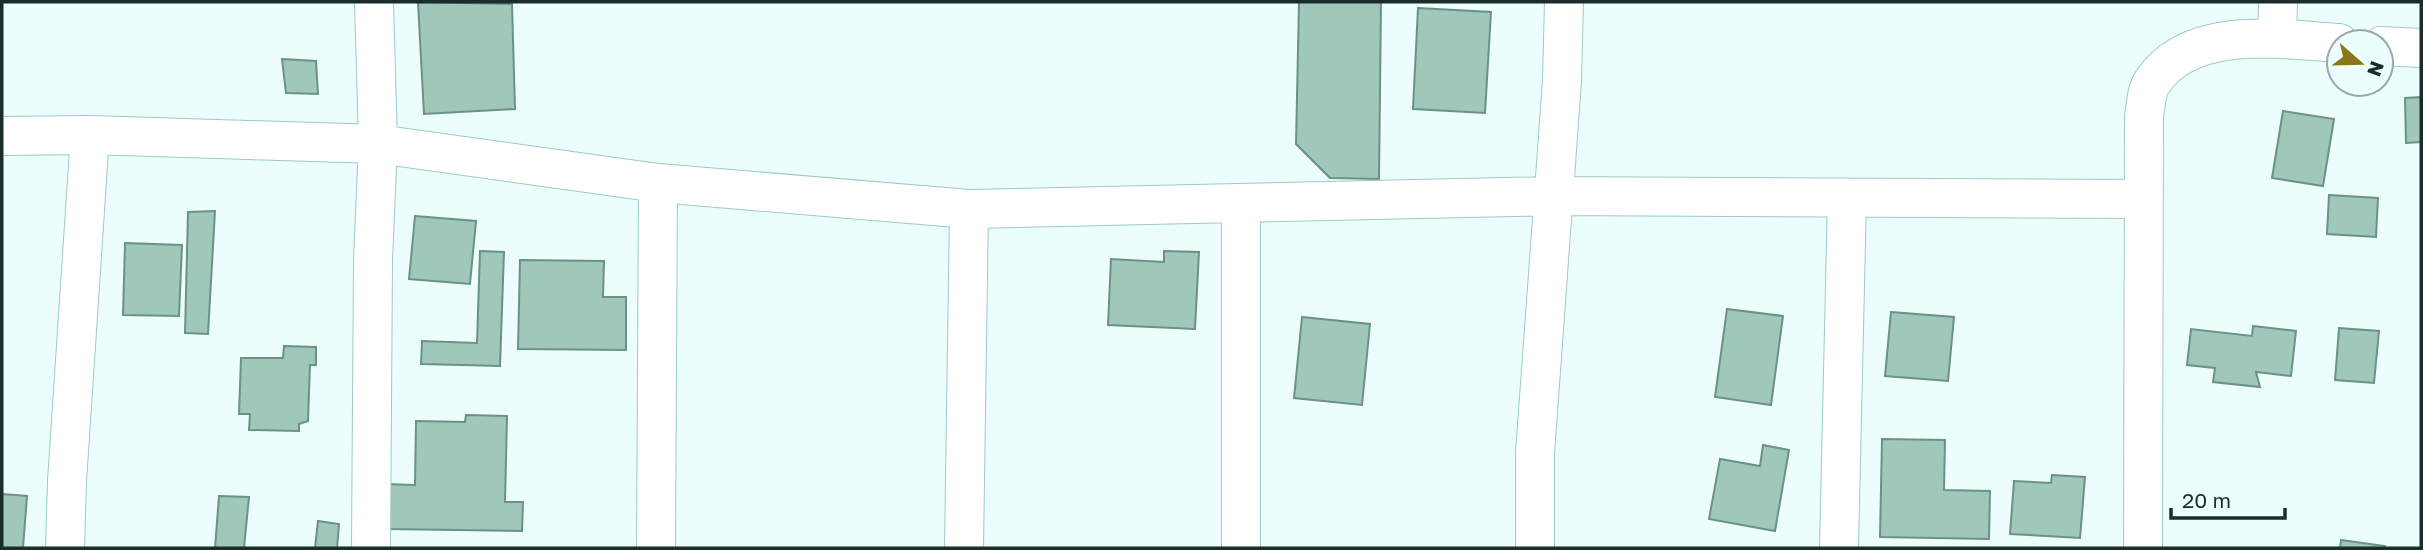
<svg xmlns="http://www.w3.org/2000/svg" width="2423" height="550" font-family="'Golos Text',sans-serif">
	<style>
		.building { fill: #9fc8ba; stroke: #6b9284; stroke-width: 2 }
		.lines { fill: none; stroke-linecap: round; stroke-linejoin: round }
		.minor-casing { stroke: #9ccac6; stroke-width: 40 }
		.minor { stroke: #fff; stroke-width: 38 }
	</style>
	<rect width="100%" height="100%" fill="#ecfefc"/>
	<!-- building -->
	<path class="building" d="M418 2 512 4 515 109 424 114Z
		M1299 2H1381L1379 179 1330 178 1296 144Z
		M1418 8 1491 12 1485 113 1413 109Z
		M282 59 316 61 318 94 286 93Z
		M2421 97V142L2406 143 2405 98Z
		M2283 111 2334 119 2323 186 2272 178Z
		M2329 195 2378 198 2376 237 2327 234Z
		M215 211 208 334 185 333 188 212Z
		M415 216 476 221 470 284 409 279Z
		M125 243 182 245 179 316 123 315Z
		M480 251 504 252 500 366 421 364 422 341 477 343Z
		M1164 251 1199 252 1195 329 1108 325 1111 259 1164 262Z
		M520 260 604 261 603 297H626V350L518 349Z
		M1727 309 1783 316 1771 405 1715 397Z
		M1891 312 1954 317 1948 381 1885 376Z
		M1302 317 1370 324 1362 405 1294 398Z
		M2253 326 2296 331 2291 376 2256 372 2260 387 2213 382 2215 368 2187 365 2191 329 2252 336Z
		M2339 328 2379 331 2374 383 2335 380Z
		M284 346 316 347V365H310L308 421 299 424V431L249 430 250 414H239L241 358H283Z
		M466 415 507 416 505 502H523L522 531 385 529 386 484 415 485 416 421 465 422Z
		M1882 439 1945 440 1944 490 1990 491 1989 539 1880 537Z
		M1763 445 1789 450 1775 531 1709 519 1720 459 1760 466Z
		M2052 475 2085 477 2080 538 2010 534 2014 481 2051 483Z
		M2 494 27 496 23 548H2Z
		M219 496 249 497 244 548H215Z
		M318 521 339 524 337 548H315Z
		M2341 540 2385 546 2384 548H2340Z"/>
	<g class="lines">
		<!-- minor casing -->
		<g class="minor-casing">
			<path id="minor" d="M2277 39 2278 2
				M2381 46 2421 48
				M2 136 90 135 378 144 658 183 969 209 1554 196 2143 199
				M1241 203V548
				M65 548 67 481 90 135
				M371 548 373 260 378 144 374 2
				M656 548 658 183
				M964 548 969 209
				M1535 548V453L1562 81 1564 2
				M1839 548 1847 198
				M2143 548 2144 117C2146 106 2146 90 2153 81 2191 25 2281 39 2339 43"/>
		</g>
		<!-- minor -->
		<use href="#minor" class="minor"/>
	</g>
	<!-- border -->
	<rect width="2423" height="550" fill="none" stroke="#1a2d2b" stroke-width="7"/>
	<!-- north arrow -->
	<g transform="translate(2360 63) rotate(110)"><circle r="33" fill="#ecfefc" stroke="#98aaa8" stroke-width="2"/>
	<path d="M0-5L12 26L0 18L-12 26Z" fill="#8c761a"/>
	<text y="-10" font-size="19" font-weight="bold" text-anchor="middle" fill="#1a2d2b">N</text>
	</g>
	<!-- scale -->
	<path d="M2171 508v10h114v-10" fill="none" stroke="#1a2d2b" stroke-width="3.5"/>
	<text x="2182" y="508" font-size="21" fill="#1a2d2b" stroke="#ecfefc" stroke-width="5" paint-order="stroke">20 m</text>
</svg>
